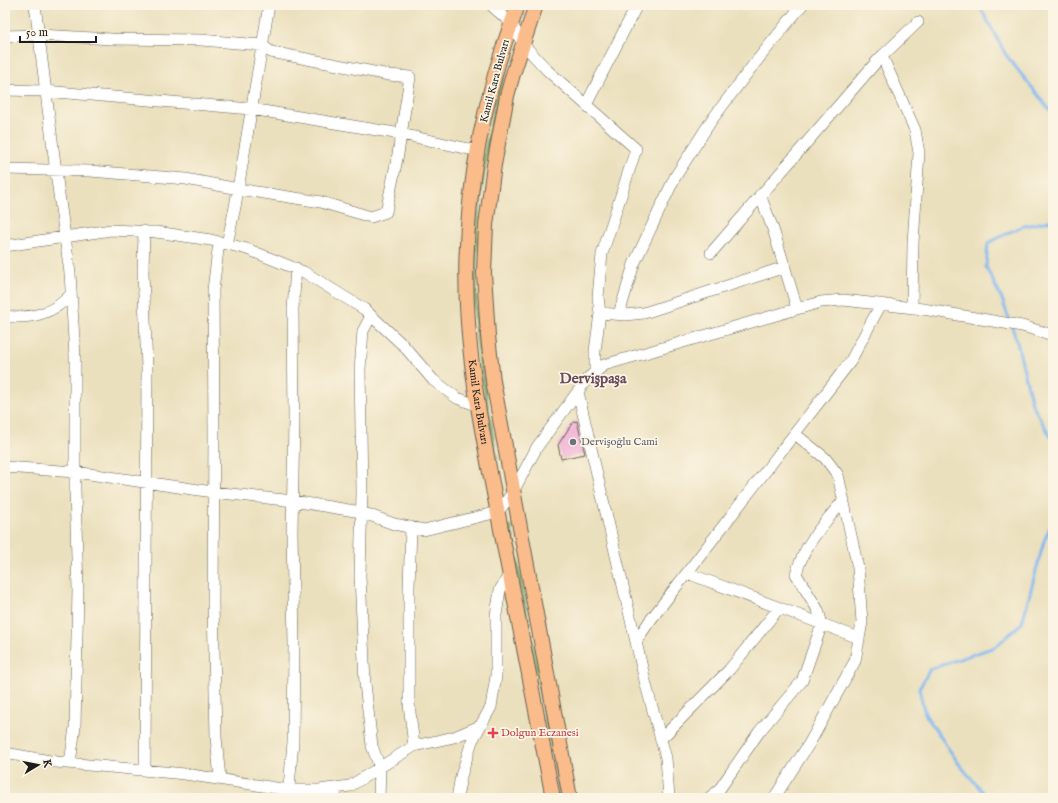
<svg xmlns="http://www.w3.org/2000/svg" width="1058" height="803" font-family="'IM FELL English',serif">
	<style>
		.green { fill: #90cb80; stroke: #56744e }
		.lines { fill: none; stroke-linecap: round; stroke-linejoin: round }
		.stream { stroke: #80b8f0; stroke-width: 3 }
		.building { fill: #efa5d5 }
		.minor-casing { stroke: #646154; stroke-width: 12 }
		.major-casing { stroke: #646154; stroke-width: 16 }
		.minor { stroke: #fff; stroke-width: 11 }
		.major { stroke: #f9bc8a; stroke-width: 14 }
		.worship-dot { fill: #6b7280; stroke: #fcf5e5; stroke-width: 1.5 }
		.health-dot { fill: #e0444e; stroke: #fcf5e5; stroke-width: 1.5 }
		.labels { text-anchor: middle; dominant-baseline: central; stroke-width: 3.5; stroke-linejoin: round; paint-order: stroke }
		.street-label { font-size: 11px; fill: #1c1c1c; stroke: #fcf5e5 }
		.worship-label { font-size: 11px; fill: #5b616d; stroke: #fcf5e5; text-anchor: start }
		.health-label { font-size: 11px; fill: #be3a42; stroke: #fcf5e5; text-anchor: start }
		.district-label { font-size: 15px; font-weight: bold; fill: #664c5d; stroke: #fcf5e5 }
	</style>
	<rect width="100%" height="100%" fill="#fcf5e5"/>
	<filter id="ink" filterUnits="userSpaceOnUse"><feTurbulence type="fractalNoise" baseFrequency=".025" numOctaves="2"/><feDisplacementMap in="SourceGraphic" scale="8" xChannelSelector="R" yChannelSelector="G"/><feConvolveMatrix kernelMatrix="1 2 1 2 8 2 1 2 1" color-interpolation-filters="sRGB"/></filter>
	<filter id="wash" filterUnits="userSpaceOnUse"><feTurbulence type="fractalNoise" baseFrequency=".012" numOctaves="4" result="noise"/><feDisplacementMap in="SourceGraphic" scale="16" xChannelSelector="R" yChannelSelector="G"/><feGaussianBlur stdDeviation="0.9" result="paint"/><feColorMatrix in="noise" values="0 0 0 0 0 0 0 0 0 0 0 0 0 0 0 0 0 1.4 0 .05"/><feComposite in="paint" operator="in"/></filter>
	<g filter="url(#wash)">
		<rect width="100%" height="100%" fill="#ebe0bd"/>
		<!-- green -->
		<path class="green" d="M502 73 506 74C499 99 492 124 488 150 479 202 475 255 477 307 479 359 489 410 498 460L496 461C487 408 475 355 474 301 472 246 476 189 488 135 492 114 498 93 502 73Z
			M508 526H511L563 798H560Z"/>
		<g class="lines">
			<!-- stream -->
			<path class="stream" d="M979 5 1006 55 1053 114
				M1010 322 1002 299 986 267 988 243 1020 227 1053 220
				M1012 327 1017 342 1032 404 1053 441
				M988 798 959 764 925 714 919 689 930 669 995 647 1022 623 1044 541 1053 520"/>
		</g>
		<g id="blocks">
			<!-- building -->
			<path class="building" d="M577 421 585 454 561 459 558 445 573 422Z"/>
		</g>
	</g>
	<g filter="url(#ink)">
		<use href="#blocks" fill-opacity="0" stroke="#646154" stroke-width="1"/>
		<g class="lines">
			<!-- minor casing -->
			<g class="minor-casing">
				<path id="minor" d="M35 5 57 180 70 273 75 357V491L78 590 75 727 70 763
					M491 5 511 23 523 44 548 71 636 149 602 254 598 297 600 313 595 351V373
					M5 36 39 35 112 39 201 40 262 45 271 52 389 75 410 77 398 154 386 212 371 217 321 202 238 189 186 179 90 171 5 169
					M882 56 915 130 919 153 913 243 912 308
					M5 90 45 91 251 109 401 134 478 151
					M586 105 637 5
					M760 195 773 229 797 308
					M144 231 143 273 147 368 145 769
					M219 242 213 290 214 434 213 604 216 737 220 779
					M227 244 235 207 269 5
					M5 246 111 230 156 232 211 240 247 249 304 272 364 309 404 346 433 380 457 398 479 406
					M711 253 878 60 918 22
					M600 313 625 315 644 313 785 267
					M619 314 634 264 675 177 711 121 751 68 802 5
					M5 316C30 320 55 313 71 294
					M371 316 363 331 360 369 362 492 360 576 365 683 372 746 380 768 379 798
					M578 392 646 685 666 758 669 798
					M5 467 75 472 213 492 293 501 361 512 394 524 424 530 498 512 513 492 537 447 587 379 604 365 821 302 843 300 923 309 1022 326 1053 335
					M411 527 409 587V704L414 746
					M687 573 859 638
					M636 641 649 622 850 362 881 304
					M661 739 729 670 779 608
					M5 753 56 762 185 774 289 790H319L350 786 414 746 454 737 480 726
					M288 798 293 742 294 645 292 531 294 420 293 309 296 268
					M335 798 336 788
					M457 798 461 776 472 741 491 707 496 676V615L500 590 510 573
					M709 798 719 790 759 732 802 681 822 624 818 610 796 574C804 544 824 523 844 500
					M774 798 809 744 855 661 862 622 858 568 838 475 825 458 795 434"/>
			</g>
			<!-- major casing -->
			<g class="major-casing">
				<g id="major">
					<path id="s1" d="M518 5C480 106 460 215 468 323 473 395 489 465 502 535 519 623 536 710 553 798"/>
					<path d="M536 5 513 74 507 96 494 165 486 225 484 273 488 336 493 381 570 798"/>
				</g>
			</g>
			<!-- minor -->
			<use href="#minor" class="minor"/>
			<!-- major -->
			<use href="#major" class="major"/>
		</g>
	</g>
	<!-- markers -->
	<circle class="worship-dot" cx="573" cy="442" r="4"/>
	<path class="health-dot" d="M491 727h4v4h4v4h-4v4h-4v-4h-4v-4h4z"/>
	<g class="labels">
		<!-- street labels -->
		<g class="street-label">
			<text transform="translate(495 81) rotate(-75)">Kamil Kara Bulvarı</text>
			<text stroke="none"><textPath href="#s1" startOffset="404">Kamil Kara Bulvarı</textPath></text>
		</g>
		<!-- worship labels -->
		<g class="worship-label">
			<text x="581" y="442">Dervişoğlu Cami</text>
		</g>
		<!-- health labels -->
		<g class="health-label">
			<text x="501" y="733">Dolgun Eczanesi</text>
		</g>
		<!-- district labels -->
		<g class="district-label">
			<text x="593" y="378">Dervişpaşa</text>
		</g>
	</g>
	<!-- margin -->
	<rect width="1058" height="803" fill="none" stroke="#fcf5e5" stroke-width="20"/>
	<!-- north arrow -->
	<g transform="translate(38 765) rotate(80)" stroke="#fcf5e5" stroke-width="3" paint-order="stroke">
	<path d="M0-3L7 15L0 10L-7 15Z" fill="#1c1c1c"/>
	<text y="-6" font-size="11" font-weight="bold" text-anchor="middle" fill="#1c1c1c">K</text>
	</g>
	<!-- scale -->
	<path d="M20 36v6h76v-6" fill="none" stroke="#1c1c1c" stroke-width="2"/>
	<text x="26" y="36" font-size="12" fill="#1c1c1c" stroke="#fcf5e5" stroke-width="3" paint-order="stroke">50 m</text>
</svg>
